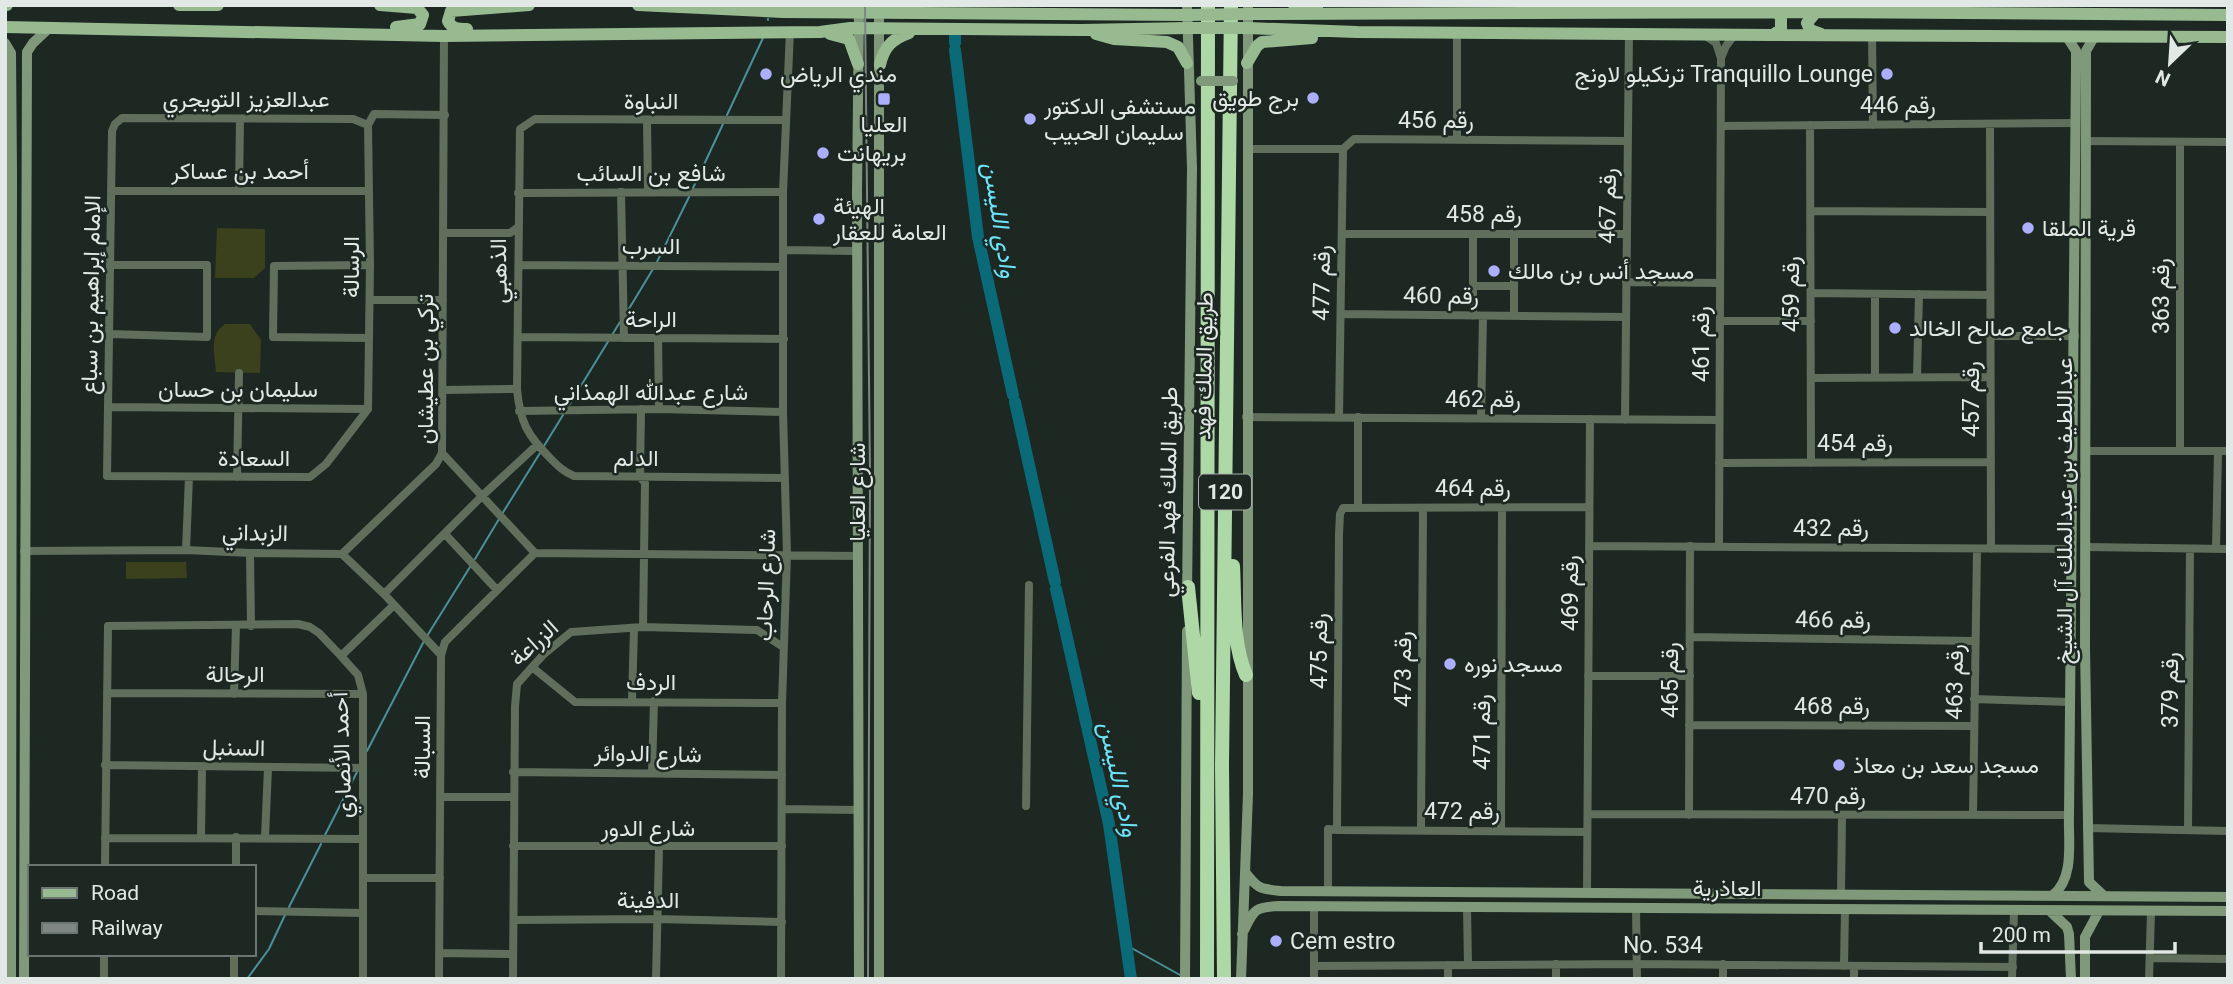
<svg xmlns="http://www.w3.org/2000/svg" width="2233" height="984" font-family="Roboto,Vazirmatn,sans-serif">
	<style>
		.green { fill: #3b401d }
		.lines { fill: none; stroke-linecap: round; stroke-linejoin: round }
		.stream { stroke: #4b9099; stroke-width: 2 }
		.river { stroke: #0b6a78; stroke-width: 12 }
		.street { stroke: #5f6f5b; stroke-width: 8 }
		.secondary { stroke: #7f997a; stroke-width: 10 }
		.primary { stroke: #98ba91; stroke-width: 12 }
		.highway { stroke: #aed8a6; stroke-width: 14 }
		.rail { stroke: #7e8783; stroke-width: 2 }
		.secondary-bridge { stroke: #7f997a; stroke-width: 10 }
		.primary-bridge { stroke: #98ba91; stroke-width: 12 }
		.poi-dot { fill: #acaffb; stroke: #1d2823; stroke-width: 2.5 }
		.labels { text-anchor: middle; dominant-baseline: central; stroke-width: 5; stroke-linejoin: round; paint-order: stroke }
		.shield { fill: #1d2823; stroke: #a6aeab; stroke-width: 2 }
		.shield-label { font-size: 21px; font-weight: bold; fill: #e1e8e5 }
		.poi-label { font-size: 23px; fill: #e1e8e5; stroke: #1d2823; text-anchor: start }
		.street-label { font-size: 23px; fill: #e1e8e5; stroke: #1d2823 }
		.water-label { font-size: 24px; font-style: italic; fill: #6ce3f9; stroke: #1d2823 }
	</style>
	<rect width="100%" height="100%" fill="#1d2823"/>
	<!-- green -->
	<path class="green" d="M217 228 265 229V268L254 278H215Z
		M225 324H250L261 340 260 373 216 372C215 354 208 336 225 324Z
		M126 562H186L187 578 126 579Z"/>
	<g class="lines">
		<!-- stream -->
		<path class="stream" d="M768 20V19
			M727 115 763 38
			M693 188 723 124
			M656 264 689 197
			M627 312 653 269
			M612 335 620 322
			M568 407 609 340
			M544 446 563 415
			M502 514 540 453
			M475 559 499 519
			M427 636 470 567
			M367 751 424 641
			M325 835 357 772
			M289 907 321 844
			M1126 945 1180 975
			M247 979 269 949 285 915"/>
		<!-- river -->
		<path class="river" d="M955 43V36
			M955 50 978 237 1013 395
			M1015 402 1055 582
			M1056 589 1109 824 1131 979"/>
		<!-- street -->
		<path class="street" d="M1704 35 1716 43 1721 58 1719 547
			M1872 35 1873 125
			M444 36 442 453 535 553 858 556
			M1721 58 1726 46 1735 34
			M647 120 648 192
			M785 120 535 119 520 129 517 389C520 422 527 435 551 459 558 466 564 472 574 476L785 478
			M1990 124 1991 549
			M368 125 353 119 122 118 115 124 112 131 107 476 310 477 326 464 368 409
			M368 125 370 265 368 409
			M368 125 374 114 445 115
			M1810 125 1811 463
			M1721 126 2075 123
			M1457 139V33
			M2086 141 2228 142
			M1247 149H1343L1354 139 1628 141
			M239 190 240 119
			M111 191H369
			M621 192 624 338
			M518 193 783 192
			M1811 211 1990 212
			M444 233H510L517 228
			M1342 234H1627
			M784 250 857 251
			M519 265 783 267
			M1626 282 1720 283
			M1473 286H1514
			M1811 293 1989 295
			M1875 294V377
			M370 300H443
			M1341 314 1626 317
			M1473 316V234
			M1514 316V233
			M1720 321H1811
			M110 334 207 337V265H111
			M1989 336H2075
			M518 337 784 339
			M658 337 659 409
			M369 338 273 337 274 266 370 265
			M1917 377 1919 294
			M1811 378 1990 377
			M443 390 517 389
			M108 407 368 409
			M641 409 640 477 645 483 643 627
			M519 411 659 409 783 412
			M1246 417 1719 420
			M1339 417 1343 149
			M1481 418 1483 316
			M1625 420 1629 34
			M2086 451H2228
			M2180 451V142
			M1719 463 1991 462
			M237 477 239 373
			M1358 508V417
			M445 534 497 590
			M1589 546 2072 549
			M2085 547 2228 549
			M2216 549 2218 451
			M186 550 189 477
			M24 551 186 550 250 553 342 554 384 594 441 655
			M250 553 251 626
			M342 554 436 464 442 453
			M384 594 483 495 537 445
			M1690 637 1975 641
			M341 656 394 605
			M532 667 575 702 782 703
			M1588 676H1690
			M107 693 363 694
			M234 694 236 626
			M1974 699 2069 702
			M632 701 634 628
			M1689 725 1974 726
			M105 765 363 768
			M513 772 782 775
			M652 773 654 701
			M441 797H513
			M1026 806 1029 585
			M783 809 858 810
			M1588 814 2069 815
			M1689 815 1690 546
			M1973 815 1977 549
			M2087 828 2228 831
			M1337 830 1587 832
			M1421 830 1423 508
			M2188 830 2190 549
			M1501 831 1502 508
			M265 837 268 768
			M105 838 363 839
			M201 838 202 767
			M513 846H782
			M105 867 108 626 298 624 310 627 319 633 341 656 358 675 363 694V979
			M236 867V837
			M363 878H440
			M1328 891V829L1337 830 1339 534 1340 514 1343 508 1589 507
			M1587 893 1590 419
			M1841 894 1842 815
			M1314 906V979
			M1467 908 1468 965
			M1636 908 1637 979
			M254 911 363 913
			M514 920 656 919 782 922
			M439 953 513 954
			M2150 958 2228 959
			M1314 966 1637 964 2013 967
			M1844 966 1845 909
			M104 979V954
			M234 979V954
			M439 979 441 655 445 642 535 553
			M513 979 515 706 517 684 543 655 571 632 643 627 757 630 783 647
			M656 979 659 848
			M781 979 782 703 787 554 783 412V192L790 31
			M1448 979V965
			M1556 979V964
			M1723 979V964
			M1854 979V966
			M2012 979 2014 910
			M2149 979 2151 912"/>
		<!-- secondary -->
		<path class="secondary" d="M879 5V979
			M1187 5 1192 168 1187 594
			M2094 37 2086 51 2085 649 2089 882 2104 896
			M5 43 11 53 12 173 11 979
			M1245 872C1258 889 1260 889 1281 891L2228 897
			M2053 895C2075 878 2068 840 2069 815L2076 65V51L2067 37
			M2050 911 2067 927 2069 934 2071 979
			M1242 934C1254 911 1252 907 1279 906L2228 911
			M24 979 27 52 33 43 49 28
			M859 979 857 193 859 5
			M1185 979 1187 631
			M1241 979 1248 794V5
			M2085 979V937L2099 911"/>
		<!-- primary -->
		<path class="primary" d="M5 5H7
			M179 5H218
			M380 5 417 8 423 15 420 24 396 27
			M638 5 783 12 1187 15
			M1294 5 1317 7
			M1248 14 1816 12
			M5 27 444 36 820 32 850 28 1082 30 1187 28
			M1247 28 1357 32 1773 35 1781 29V17L1777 13
			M467 29C458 29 452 29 448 21L451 11 529 5
			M830 34 849 39 858 64
			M1096 34 1114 39 1167 42 1178 47 1187 63
			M1821 34 1810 30 1807 23 1816 12 2228 15
			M1774 35 2228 37
			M1247 63 1257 46 1262 42 1312 38
			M880 65C884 47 892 39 909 33"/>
		<!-- highway -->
		<path class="highway" d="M1233 566C1235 601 1232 643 1246 675
			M1188 587 1199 693
			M1207 979 1208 5
			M1224 979 1222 765 1231 5"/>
		<!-- rail -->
		<path class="rail" d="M865 5 870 473 868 979"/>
		<!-- secondary-bridge -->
		<path class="secondary-bridge" d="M1201 81H1233"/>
		<!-- primary-bridge -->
		<path class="primary-bridge" d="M1187 15 1248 14
			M1187 28H1247"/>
	</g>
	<!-- markers -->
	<g class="poi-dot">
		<circle cx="766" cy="74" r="7"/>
		<circle cx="1887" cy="74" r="7"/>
		<circle cx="1313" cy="98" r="7"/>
		<rect x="877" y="92" width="14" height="14" rx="3.5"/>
		<circle cx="1030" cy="119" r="7"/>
		<circle cx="823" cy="153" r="7"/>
		<circle cx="819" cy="219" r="7"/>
		<circle cx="2028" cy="228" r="7"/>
		<circle cx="1494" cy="271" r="7"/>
		<circle cx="1895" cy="328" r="7"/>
		<circle cx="1450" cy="664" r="7"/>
		<circle cx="1839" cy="765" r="7"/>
		<circle cx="1276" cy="941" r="7"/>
	</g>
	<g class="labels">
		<!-- shield labels -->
		<rect class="shield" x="1199" y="474.5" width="52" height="35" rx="5"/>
		<g class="shield-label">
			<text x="1225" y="492">120</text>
		</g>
		<!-- poi labels -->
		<g class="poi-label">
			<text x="780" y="74">مندي الرياض</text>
			<text x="1873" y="74" text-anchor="end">ترنكيلو لاونج Tranquillo Lounge</text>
			<text x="1299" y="98" text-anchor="end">برج طويق</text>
			<text x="1044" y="106">مستشفى الدكتور<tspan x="1044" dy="26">سليمان الحبيب</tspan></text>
			<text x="884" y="124" text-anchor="middle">العليا</text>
			<text x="837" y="153">بريهانت</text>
			<text x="833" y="206">الهيئة<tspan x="833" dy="26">العامة للعقار</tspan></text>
			<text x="2042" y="228">قرية الملقا</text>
			<text x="1508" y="271">مسجد أنس بن مالك</text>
			<text x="1909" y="328">جامع صالح الخالد</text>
			<text x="1464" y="664">مسجد نوره</text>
			<text x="1853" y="765">مسجد سعد بن معاذ</text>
			<text x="1290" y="941">Cem estro</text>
		</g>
		<!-- street labels -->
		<g class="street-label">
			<text x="246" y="99">عبدالعزيز التويجري</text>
			<text x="651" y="101">النباوة</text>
			<text x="1898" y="105">رقم 446</text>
			<text x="1436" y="120">رقم 456</text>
			<text x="240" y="171">أحمد بن عساكر</text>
			<text x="651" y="173">شافع بن السائب</text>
			<text transform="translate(1608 206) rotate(-89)">رقم 467</text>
			<text x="1484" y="214">رقم 458</text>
			<text x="651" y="246">السرب</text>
			<text transform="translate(351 267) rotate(-90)">الرسالة</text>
			<text transform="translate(499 271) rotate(-91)">الذهبي</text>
			<text transform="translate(1322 283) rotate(-89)">رقم 477</text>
			<text transform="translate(1791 294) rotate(-90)">رقم 459</text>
			<text transform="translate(91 295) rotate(-89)">الإمام إبراهيم بن سباع</text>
			<text transform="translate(1441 296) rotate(1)">رقم 460</text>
			<text transform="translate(2161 296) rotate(-90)">رقم 363</text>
			<text x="651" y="319">الراحة</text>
			<text transform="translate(1701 344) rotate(-90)">رقم 461</text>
			<text transform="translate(1204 366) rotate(-89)">طريق الملك فهد</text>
			<text transform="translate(425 369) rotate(-90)">تركي بن عطيشان</text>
			<text x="238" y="389">سليمان بن حسان</text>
			<text x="651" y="392">شارع عبدالله الهمذاني</text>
			<text x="1483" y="399">رقم 462</text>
			<text transform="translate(1971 399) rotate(-90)">رقم 457</text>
			<text x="1855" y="443">رقم 454</text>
			<text x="254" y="458">السعادة</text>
			<text x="636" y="458">الدلم</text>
			<text x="1473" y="488">رقم 464</text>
			<text transform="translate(857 492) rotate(-90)">شارع العليا</text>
			<text transform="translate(1168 492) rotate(-89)">طريق الملك فهد الفرعي</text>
			<text transform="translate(2064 511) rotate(-90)">عبداللطيف بن عبدالملك آل الشيخ</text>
			<text x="1831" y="528">رقم 432</text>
			<text transform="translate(255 533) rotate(1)">الزبداني</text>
			<text transform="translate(766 585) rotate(-88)">شارع الرحاب</text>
			<text transform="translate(1570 593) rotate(-90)">رقم 469</text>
			<text transform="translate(1833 620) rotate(1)">رقم 466</text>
			<text transform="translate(534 643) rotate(-42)">الزراعة</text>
			<text transform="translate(1319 651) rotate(-90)">رقم 475</text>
			<text transform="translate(1403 669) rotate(-90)">رقم 473</text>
			<text x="235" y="674">الرحالة</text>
			<text transform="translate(1670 680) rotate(-90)">رقم 465</text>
			<text x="651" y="682">الردف</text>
			<text transform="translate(1955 682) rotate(-89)">رقم 463</text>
			<text transform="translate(2170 690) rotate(-90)">رقم 379</text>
			<text x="1832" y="706">رقم 468</text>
			<text transform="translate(1482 732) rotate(-90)">رقم 471</text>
			<text transform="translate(422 747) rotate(-90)">السبالة</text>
			<text transform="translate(234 748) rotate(1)">السنبل</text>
			<text transform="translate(648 754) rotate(1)">شارع الدوائر</text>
			<text transform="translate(342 755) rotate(-92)">أحمد الأنصاري</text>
			<text x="1828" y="796">رقم 470</text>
			<text x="1462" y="811">رقم 472</text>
			<text x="648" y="828">شارع الدور</text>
			<text x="1727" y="888">العاذرية</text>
			<text x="648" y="900">الدفينة</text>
			<text x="1663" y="945">No. 534</text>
		</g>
		<!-- water labels -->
		<g class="water-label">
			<text transform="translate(1000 220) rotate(81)">وادي الليسن</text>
			<text transform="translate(1119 779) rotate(78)">وادي الليسن</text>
		</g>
	</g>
	<!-- border -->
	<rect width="2233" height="984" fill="none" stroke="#e1e8e5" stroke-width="14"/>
	<!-- legend -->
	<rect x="28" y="865" width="228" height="91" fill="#1d2823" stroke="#6b7571" stroke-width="2"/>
	<rect x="42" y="888" width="35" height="10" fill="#98ba91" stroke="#6b7571" stroke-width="2"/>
	<text x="91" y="900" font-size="21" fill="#e1e8e5">Road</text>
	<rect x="42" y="923" width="35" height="10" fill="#7e8783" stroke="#6b7571" stroke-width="2"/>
	<text x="91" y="935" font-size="21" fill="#e1e8e5">Railway</text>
	<!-- north arrow -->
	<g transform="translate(2170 63) rotate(205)" stroke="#1d2823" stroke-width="5" paint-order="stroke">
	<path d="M0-5L12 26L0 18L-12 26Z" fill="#e1e8e5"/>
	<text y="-10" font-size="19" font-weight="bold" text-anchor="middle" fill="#e1e8e5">N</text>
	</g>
	<!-- scale -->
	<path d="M1981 942v10h194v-10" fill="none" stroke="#e1e8e5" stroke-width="3.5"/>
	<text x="1992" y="942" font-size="21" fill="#e1e8e5" stroke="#1d2823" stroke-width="5" paint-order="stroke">200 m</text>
</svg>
